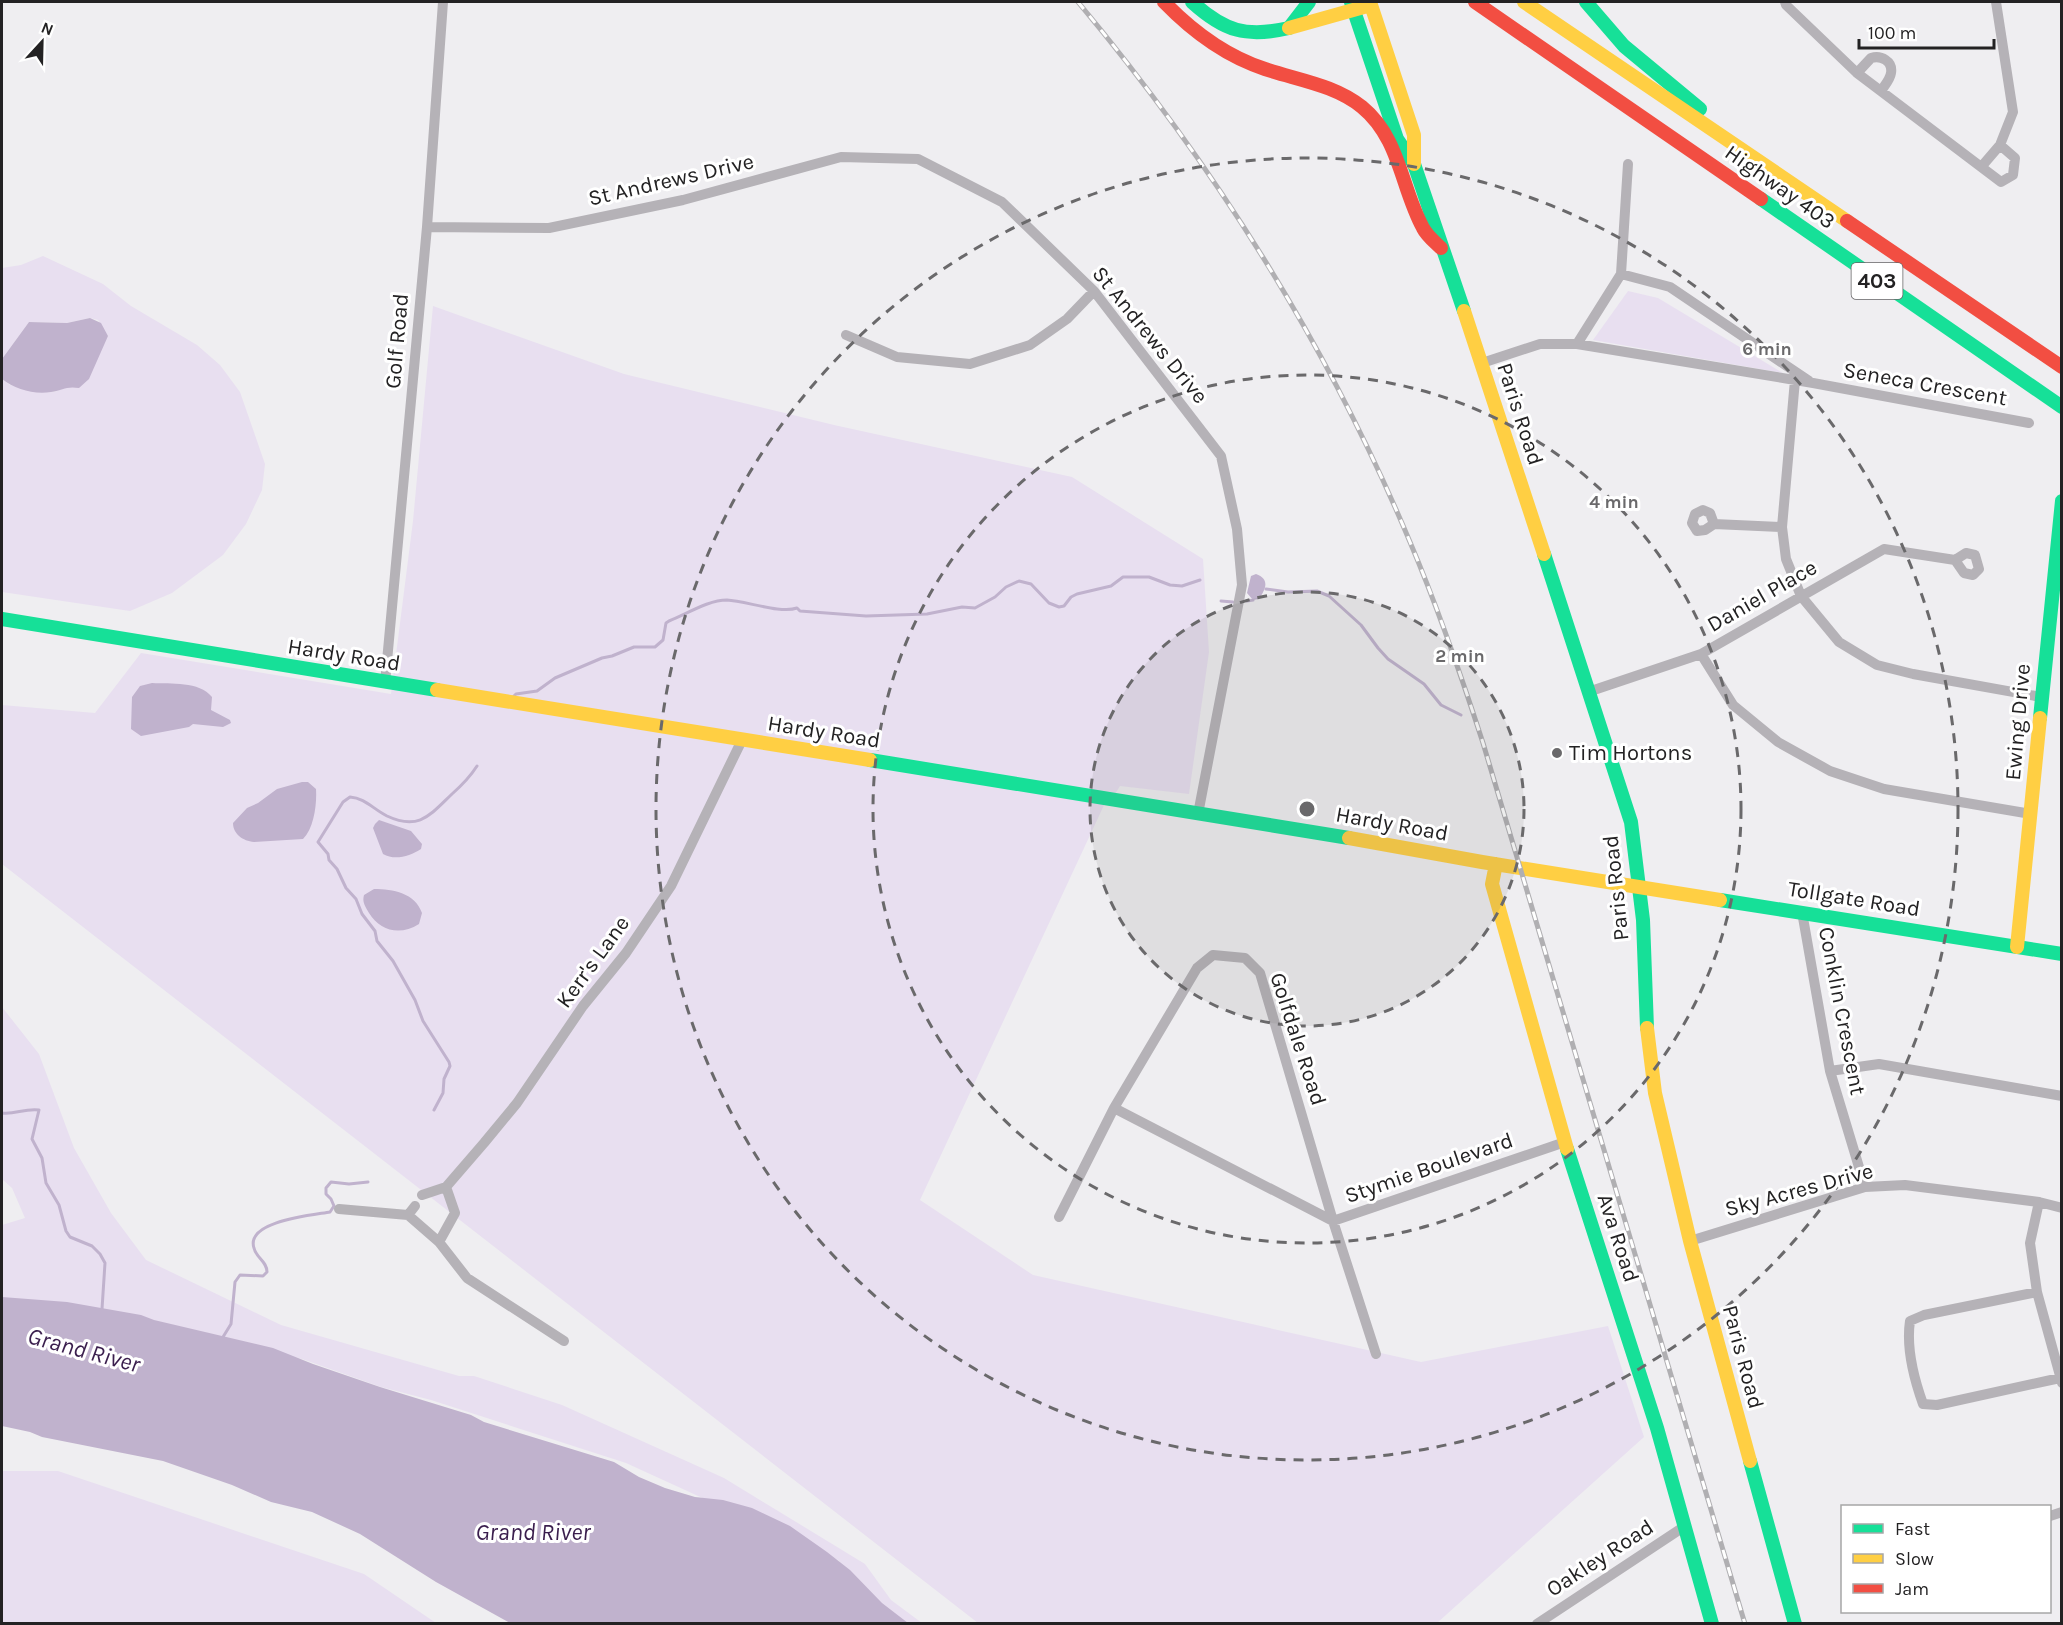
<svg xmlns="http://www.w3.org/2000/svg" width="2063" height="1625" font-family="Karla,sans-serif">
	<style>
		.green { fill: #e8dff0 }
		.water { fill: #c0b2cd }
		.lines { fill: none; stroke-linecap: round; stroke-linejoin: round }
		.stream { stroke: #c0b2cd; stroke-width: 3 }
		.street { stroke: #b5b2b7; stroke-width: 10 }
		.fast { stroke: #16e098; stroke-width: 14 }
		.slow { stroke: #ffcf43; stroke-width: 14 }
		.jam { stroke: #f24e42; stroke-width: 14 }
		.rail-casing { stroke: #b0afb2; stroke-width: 5 }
		.rail { stroke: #fff; stroke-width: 3; stroke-dasharray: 9; stroke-linecap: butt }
		.ring { fill: none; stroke: #6a696b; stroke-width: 3; stroke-dasharray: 10 8 }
		.poi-dot { fill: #6a696b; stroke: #fff; stroke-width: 2 }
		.labels { text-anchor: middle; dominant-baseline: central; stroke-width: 6; stroke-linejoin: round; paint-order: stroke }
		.shield { fill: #fff; stroke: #656465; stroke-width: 1.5 }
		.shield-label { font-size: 21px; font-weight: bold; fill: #232223 }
		.street-label { font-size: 22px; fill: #232223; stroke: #fff }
		.poi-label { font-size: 22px; fill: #232223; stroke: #fff; text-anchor: start }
		.water-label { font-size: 24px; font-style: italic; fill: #3a1e4d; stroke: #fff }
		.centre { fill: #6a696b; stroke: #fff; stroke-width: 3 }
		.ring-label { font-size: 18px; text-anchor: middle; font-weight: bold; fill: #6a696b; stroke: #fff; stroke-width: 6; stroke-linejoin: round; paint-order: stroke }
	</style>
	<rect width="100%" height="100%" fill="#efeef1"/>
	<!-- green -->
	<path class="green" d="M43 256 103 284 131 306 197 345 220 365 240 392 265 464 262 490 246 524 223 555 172 593 130 611 2 592V379L10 385 54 392 69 386 108 336 98 320 90 318 67 323 29 322 2 359V268L21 265Z
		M1628 291 1658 298 1783 373 1593 340Z
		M433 306 624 374 834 425 1072 477 1203 559 1209 652 1189 794 1120 786 1109 804 1105 803 920 1200 1033 1275 1421 1362 1608 1326 1644 1437 1437 1623H978L2 864V705L95 713 141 653 391 694 413 521Z
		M2 1007 39 1054 74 1148 111 1213 146 1260 281 1325 459 1376H474L562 1405 724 1478 865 1564 891 1600 922 1623H904L865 1593 838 1560 626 1463 431 1400 381 1387 302 1359 100 1310 2 1301V1225L25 1218 12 1188 2 1179Z
		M2 1471H58L364 1574 436 1623H2Z"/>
	<!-- water -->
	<path class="water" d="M90 318 101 323 108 336 89 379 79 388C66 386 63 390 51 392 34 395 15 389 2 379V359L29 322 67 323Z
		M1256 574C1270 579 1266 589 1259 599L1253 600 1247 593 1251 576Z
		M152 683C171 684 199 681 212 697L211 710 230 720 231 723 223 727 193 724 189 727 141 736 131 729 132 697 140 686Z
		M302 782H308L316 789C317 804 314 828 303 839L254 842C243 841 233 834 233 823L247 808 258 803 277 789Z
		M379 820 411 831 422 844 421 849C410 856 395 861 383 854L373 828 375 824Z
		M374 889C393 889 415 893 422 913L419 924C400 936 380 931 369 913 365 906 362 902 364 895Z
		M2 1297 67 1302 141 1315 154 1320 273 1348 313 1364 380 1387 471 1415 484 1422 614 1462 639 1477 665 1488 695 1497 723 1500 752 1508 790 1526 827 1552 850 1570 882 1603 908 1623H510L436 1582 360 1534 312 1512 271 1502 232 1485 163 1461 42 1437 30 1432 2 1426Z"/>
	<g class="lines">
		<!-- stream -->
		<path class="stream" d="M1266 589 1288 592 1317 591 1329 596 1361 625 1378 648 1388 659 1424 684 1441 705 1461 715
			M1221 601 1233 602
			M1247 601 1253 600
			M513 697 516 694 537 691 555 678 602 658 612 656 634 647H655L663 640 666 623 669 621C687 614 708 600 727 600 746 601 781 614 797 608L800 611 866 616 927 614 962 607 975 608 995 597 1006 587 1019 581 1031 584 1049 603 1059 607 1064 606 1071 597 1077 594 1111 586 1123 577H1149L1170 585 1182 586 1200 580
			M434 1110 443 1093 444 1079 450 1066 449 1062 423 1021 415 1000 393 961 377 941 375 931 362 914 356 899 346 888 337 869 329 860 328 854 318 842 343 802 350 797C365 798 373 809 387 816 419 831 430 815 452 794 461 786 470 777 477 766
			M2 1113C14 1115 25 1108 39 1110L32 1139 42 1158 46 1183 59 1205 66 1231 70 1237 92 1246 100 1254 105 1263 102 1309
			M223 1337 231 1324 235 1282 240 1275 263 1276 267 1272C267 1261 256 1258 254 1248 245 1221 314 1215 330 1212L334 1206 331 1199 326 1194V1188L331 1182 349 1184 368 1182"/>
		<!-- street -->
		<path class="street" d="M1785 2 1786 5 1857 73 2001 182 2013 175 2015 158 2000 145
			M1857 73 1871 58C1881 55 1893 61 1891 73 1890 80 1884 86 1881 91
			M1982 166 2000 145 2013 112 1996 2
			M427 227 549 228 683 200 841 157 918 159 1002 202 1094 291 1221 456 1237 529 1242 585 1198 814
			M1621 274 1670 287 1809 381
			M846 335 897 357 970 364 1030 345 1067 319 1094 291
			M1577 344 1621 274 1628 164
			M1482 363 1540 344H1577L1813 383 2029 423
			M1795 380 1782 527 1786 559 1801 596 1839 642 1877 665 1913 674 2041 697
			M1714 524 1710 513 1703 510 1695 514 1692 523 1697 531 1705 530 1714 524 1782 527
			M1701 654 1733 705 1778 742 1830 771 1884 789 2031 814
			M385 683 427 227 443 2
			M1588 692 1701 654 1884 549 1955 560 1966 553 1975 555 1979 569 1973 575 1964 573 1955 560
			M1802 912 1830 1071 1865 1187
			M1830 1071 1879 1064 2062 1096
			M1114 1108 1333 1221 1565 1142
			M422 1195 446 1187 484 1143 517 1103 583 1006 626 953 671 886 742 740
			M2039 1202 2030 1243 2037 1292 2062 1383
			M339 1209 408 1215 415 1206
			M408 1215 439 1242 467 1278 564 1341
			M1059 1217 1114 1108 1197 968 1213 955 1245 958 1260 973 1333 1221 1376 1354
			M1690 1241 1865 1187 1905 1185 2039 1202 2062 1208
			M439 1242 455 1213 446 1187
			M2037 1292 1924 1315 1910 1321C1906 1348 1914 1379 1923 1404L1937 1405 2060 1378
			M2050 1516 2062 1512
			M1537 1624 1685 1526"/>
		<!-- fast -->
		<path class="fast" d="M1192 2C1224 31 1246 38 1289 28L1309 2
			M1351 2 1397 139 1414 164 1464 311
			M1586 2 1624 46 1700 109
			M1761 199 2062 407
			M1544 554 1631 822 1643 920 1647 1028
			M2 619 437 690
			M2040 718 2062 501
			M870 760 1349 838
			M1720 900 2062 954
			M1567 1149 1657 1428 1712 1624
			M1750 1461 1795 1624"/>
		<!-- slow -->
		<path class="slow" d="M1370 2 1414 135V164
			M1524 2 1847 221
			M1289 28 1371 5
			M1464 311 1544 554
			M437 690 870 760
			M1349 838 1482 862 1720 900
			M1496 864 1492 884 1567 1149
			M2017 947 2040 718
			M1647 1028 1655 1093 1690 1241 1750 1461"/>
		<!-- jam -->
		<path class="jam" d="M1164 2C1193 32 1225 56 1265 69 1298 80 1335 85 1362 107 1400 138 1401 188 1423 228 1427 236 1435 242 1441 248
			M1475 2 1761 199
			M1847 221 2062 367"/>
		<!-- rail casing -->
		<g class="rail-casing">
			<path id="rail" d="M1078 2C1214 165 1328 346 1410 542 1438 608 1461 675 1483 743L1745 1624"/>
		</g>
		<!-- rail -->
		<use href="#rail" class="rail"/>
	</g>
	<!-- distance rings -->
	<circle cx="1307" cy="809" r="217" fill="#6a696b" fill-opacity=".12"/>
	<g class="ring">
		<circle cx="1307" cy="809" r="217"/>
		<circle cx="1307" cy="809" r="434"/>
		<circle cx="1307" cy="809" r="651"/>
	</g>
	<!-- markers -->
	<circle class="poi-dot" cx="1557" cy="753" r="6"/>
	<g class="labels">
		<!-- shield labels -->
		<rect class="shield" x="1851.5" y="263" width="51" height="36" rx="4.5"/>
		<g class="shield-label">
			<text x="1877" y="281">403</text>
		</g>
		<!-- street labels -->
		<g class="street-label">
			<text transform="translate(671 180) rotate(-13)">St Andrews Drive</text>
			<text transform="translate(1780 187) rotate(35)">Highway 403</text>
			<text transform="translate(1150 335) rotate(51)">St Andrews Drive</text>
			<text transform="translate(397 341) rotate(-85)">Golf Road</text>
			<text transform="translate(1925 384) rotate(10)">Seneca Crescent</text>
			<text transform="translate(1520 414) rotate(72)">Paris Road</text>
			<text transform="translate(1762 596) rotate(-30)">Daniel Place</text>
			<text transform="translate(344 655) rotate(9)">Hardy Road</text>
			<text transform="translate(2018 722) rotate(-85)">Ewing Drive</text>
			<text transform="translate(824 732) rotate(9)">Hardy Road</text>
			<text transform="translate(1392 824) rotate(10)">Hardy Road</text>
			<text transform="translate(1616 888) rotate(-96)">Paris Road</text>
			<text transform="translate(1854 899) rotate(9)">Tollgate Road</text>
			<text transform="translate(593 962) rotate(-54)">Kerr's Lane</text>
			<text transform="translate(1842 1011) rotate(79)">Conklin Crescent</text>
			<text transform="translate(1298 1039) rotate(72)">Golfdale Road</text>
			<text transform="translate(1429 1168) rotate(-19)">Stymie Boulevard</text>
			<text transform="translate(1799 1190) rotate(-15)">Sky Acres Drive</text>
			<text transform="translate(1618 1238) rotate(72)">Ava Road</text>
			<text transform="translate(1743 1357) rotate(75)">Paris Road</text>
			<text transform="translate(1600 1558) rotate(-33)">Oakley Road</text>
		</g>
		<!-- poi labels -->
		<g class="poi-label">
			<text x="1569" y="753">Tim Hortons</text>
		</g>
		<!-- water labels -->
		<g class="water-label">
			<text transform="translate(84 1350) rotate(15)">Grand River</text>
			<text x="533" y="1532">Grand River</text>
		</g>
	</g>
	<circle cx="1307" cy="809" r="9" class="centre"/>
	<g class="ring-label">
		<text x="1767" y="355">6 min</text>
		<text x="1614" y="508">4 min</text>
		<text x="1460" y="662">2 min</text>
	</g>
	<!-- border -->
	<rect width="2063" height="1625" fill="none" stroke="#232223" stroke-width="6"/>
	<!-- legend -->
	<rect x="1841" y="1505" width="210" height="108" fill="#ffffff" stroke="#a7a7a7" stroke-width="1.5"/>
	<rect x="1853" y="1524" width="30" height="9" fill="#16e098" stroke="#a7a7a7" stroke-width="1.5"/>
	<text x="1895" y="1535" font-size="18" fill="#232223">Fast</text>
	<rect x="1853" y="1554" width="30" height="9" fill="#ffcf43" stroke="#a7a7a7" stroke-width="1.5"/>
	<text x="1895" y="1565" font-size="18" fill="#232223">Slow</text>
	<rect x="1853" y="1584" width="30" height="9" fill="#f24e42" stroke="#a7a7a7" stroke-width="1.5"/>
	<text x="1895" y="1595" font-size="18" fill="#232223">Jam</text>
	<!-- north arrow -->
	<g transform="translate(42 42) rotate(22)" stroke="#ffffff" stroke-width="4.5" paint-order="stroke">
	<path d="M0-4.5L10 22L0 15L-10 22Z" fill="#232223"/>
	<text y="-9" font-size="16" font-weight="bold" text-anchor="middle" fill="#232223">N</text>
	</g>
	<!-- scale -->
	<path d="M1859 39v9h135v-9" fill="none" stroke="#232223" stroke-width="3"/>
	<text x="1868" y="39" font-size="18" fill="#232223" stroke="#ffffff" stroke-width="4.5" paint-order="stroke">100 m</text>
</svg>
